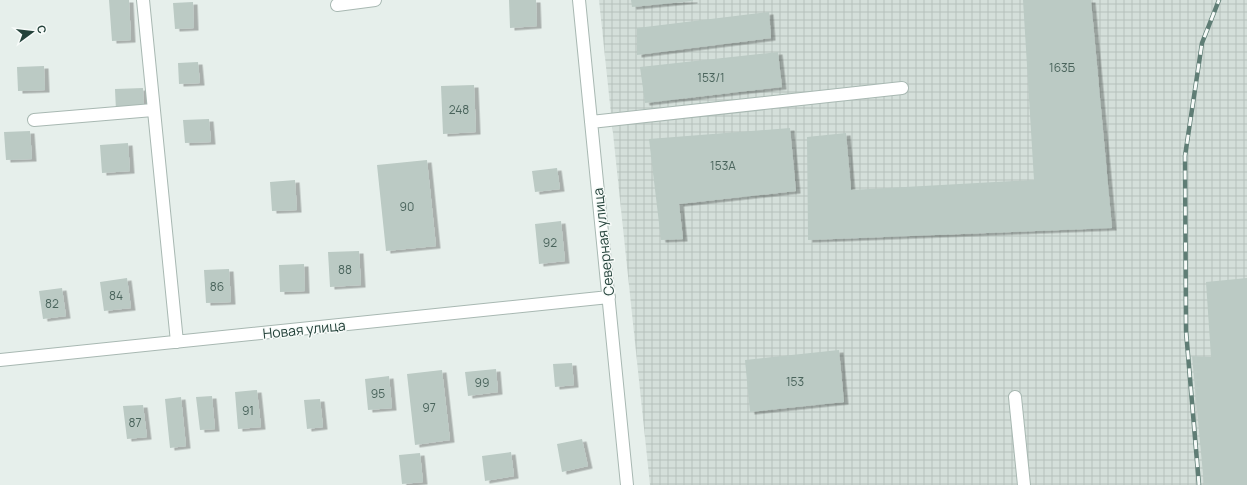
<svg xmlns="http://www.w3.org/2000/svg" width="1247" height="485" font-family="Manrope,sans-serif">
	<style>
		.industrial { fill: url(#industrial-grid) }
		.building { fill: #bbcac4; filter: url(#shadow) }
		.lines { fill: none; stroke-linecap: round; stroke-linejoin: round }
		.minor-casing { stroke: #a8b8b2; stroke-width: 14 }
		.minor { stroke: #fff; stroke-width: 12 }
		.rail-casing { stroke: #5f7d75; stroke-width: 4.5 }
		.rail { stroke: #f7fbf9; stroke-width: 3; stroke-dasharray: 9; stroke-linecap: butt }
		.labels { text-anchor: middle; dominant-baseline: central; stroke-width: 3; stroke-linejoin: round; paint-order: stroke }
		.number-label { font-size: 12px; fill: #4a645c }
		.street-label { font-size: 14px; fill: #24423a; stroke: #f7fbf9 }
	</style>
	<defs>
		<pattern id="industrial-grid" width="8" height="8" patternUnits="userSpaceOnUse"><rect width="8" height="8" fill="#d4dfda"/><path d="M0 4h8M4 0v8" fill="none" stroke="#b6c1bc"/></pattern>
		<filter id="shadow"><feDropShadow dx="4.5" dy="2.5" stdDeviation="0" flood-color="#0004"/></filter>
	</defs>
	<rect width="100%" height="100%" fill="#e6efeb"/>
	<!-- industrial -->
	<path class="industrial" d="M599 0H1247V485H650Z"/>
	<!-- building -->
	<path class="building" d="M109 0H129L131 40 112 41Z
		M509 0H536L537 26 510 28Z
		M631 0H693V1L632 7Z
		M1023 0H1091L1112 228 808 240 807 137 846 133 851 190 1034 180Z
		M193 2 194 28 175 29 173 3Z
		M769 12 771 38 637 55V28Z
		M778 52 782 87 645 103 640 67Z
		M198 62 200 83 179 84 178 63Z
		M44 66 45 90 18 91 17 67Z
		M474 85 476 132 443 134 441 86Z
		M143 88 144 110 116 111 115 89Z
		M209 119 211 142 185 143 183 120Z
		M790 128 796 191 679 204 683 239 661 240 649 139Z
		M30 131 32 159 6 160 4 132Z
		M128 143 130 171 102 173 100 145Z
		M427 160 436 246 386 251 377 165Z
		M557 168 560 189 535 192 532 171Z
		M295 180 297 210 272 211 270 182Z
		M561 221 565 261 539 264 535 224Z
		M359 251 361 285 330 287 328 252Z
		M304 264 305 291 280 292 279 265Z
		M229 269 231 302 206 303 204 270Z
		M127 278 131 308 104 311 100 282Z
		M1247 278V485H1204L1192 356 1211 357 1206 282Z
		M62 288 66 316 43 319 39 291Z
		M839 350 844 402 750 412 745 360Z
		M572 363 574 385 555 387 553 364Z
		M496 369 498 392 468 396 465 372Z
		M442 370 450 440 415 445 407 374Z
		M389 376 392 408 368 410 365 379Z
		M257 390 261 427 238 429 235 392Z
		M212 396 215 429 200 430 196 397Z
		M181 397 186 446 170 448 165 399Z
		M320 399 323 427 307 429 304 400Z
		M143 405 147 437 127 439 123 406Z
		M582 439 588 466 562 472 557 444Z
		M511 452 514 476 485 481 482 456Z
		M420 453 423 482 402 484 399 455Z"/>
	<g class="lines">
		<!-- minor casing -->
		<g class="minor-casing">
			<path id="minor" d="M143 0 177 342
				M579 0 627 485
				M337 5 375 0
				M34 120 153 110
				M591 122 902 88
				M0 360 609 297
				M1015 397 1024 485"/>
		</g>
		<!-- minor -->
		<use href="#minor" class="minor"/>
		<!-- rail casing -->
		<g class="rail-casing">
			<path id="rail" d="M1199 485 1186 331 1185 156 1202 43 1219 0"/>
		</g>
		<!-- rail -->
		<use href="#rail" class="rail"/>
	</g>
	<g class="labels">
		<!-- number labels -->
		<g class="number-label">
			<text x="1062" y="67">163Б</text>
			<text x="711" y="77">153/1</text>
			<text x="459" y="109">248</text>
			<text x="723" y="165">153А</text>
			<text x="407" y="206">90</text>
			<text x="550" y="242">92</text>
			<text x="345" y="269">88</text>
			<text x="217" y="286">86</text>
			<text x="116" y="295">84</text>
			<text x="52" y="303">82</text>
			<text x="795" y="381">153</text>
			<text x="482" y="382">99</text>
			<text x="378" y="393">95</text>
			<text x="429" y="407">97</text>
			<text x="248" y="410">91</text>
			<text x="135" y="422">87</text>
		</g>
		<!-- street labels -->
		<g class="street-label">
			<text transform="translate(603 242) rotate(-96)">Северная улица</text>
			<text transform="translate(304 329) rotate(-6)">Новая улица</text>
		</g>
	</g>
	<!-- north arrow -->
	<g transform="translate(32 32) rotate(75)" stroke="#f7fbf9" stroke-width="3" paint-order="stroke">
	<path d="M0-3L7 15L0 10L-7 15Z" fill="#24423a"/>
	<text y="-6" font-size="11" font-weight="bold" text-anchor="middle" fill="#24423a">С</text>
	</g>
</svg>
